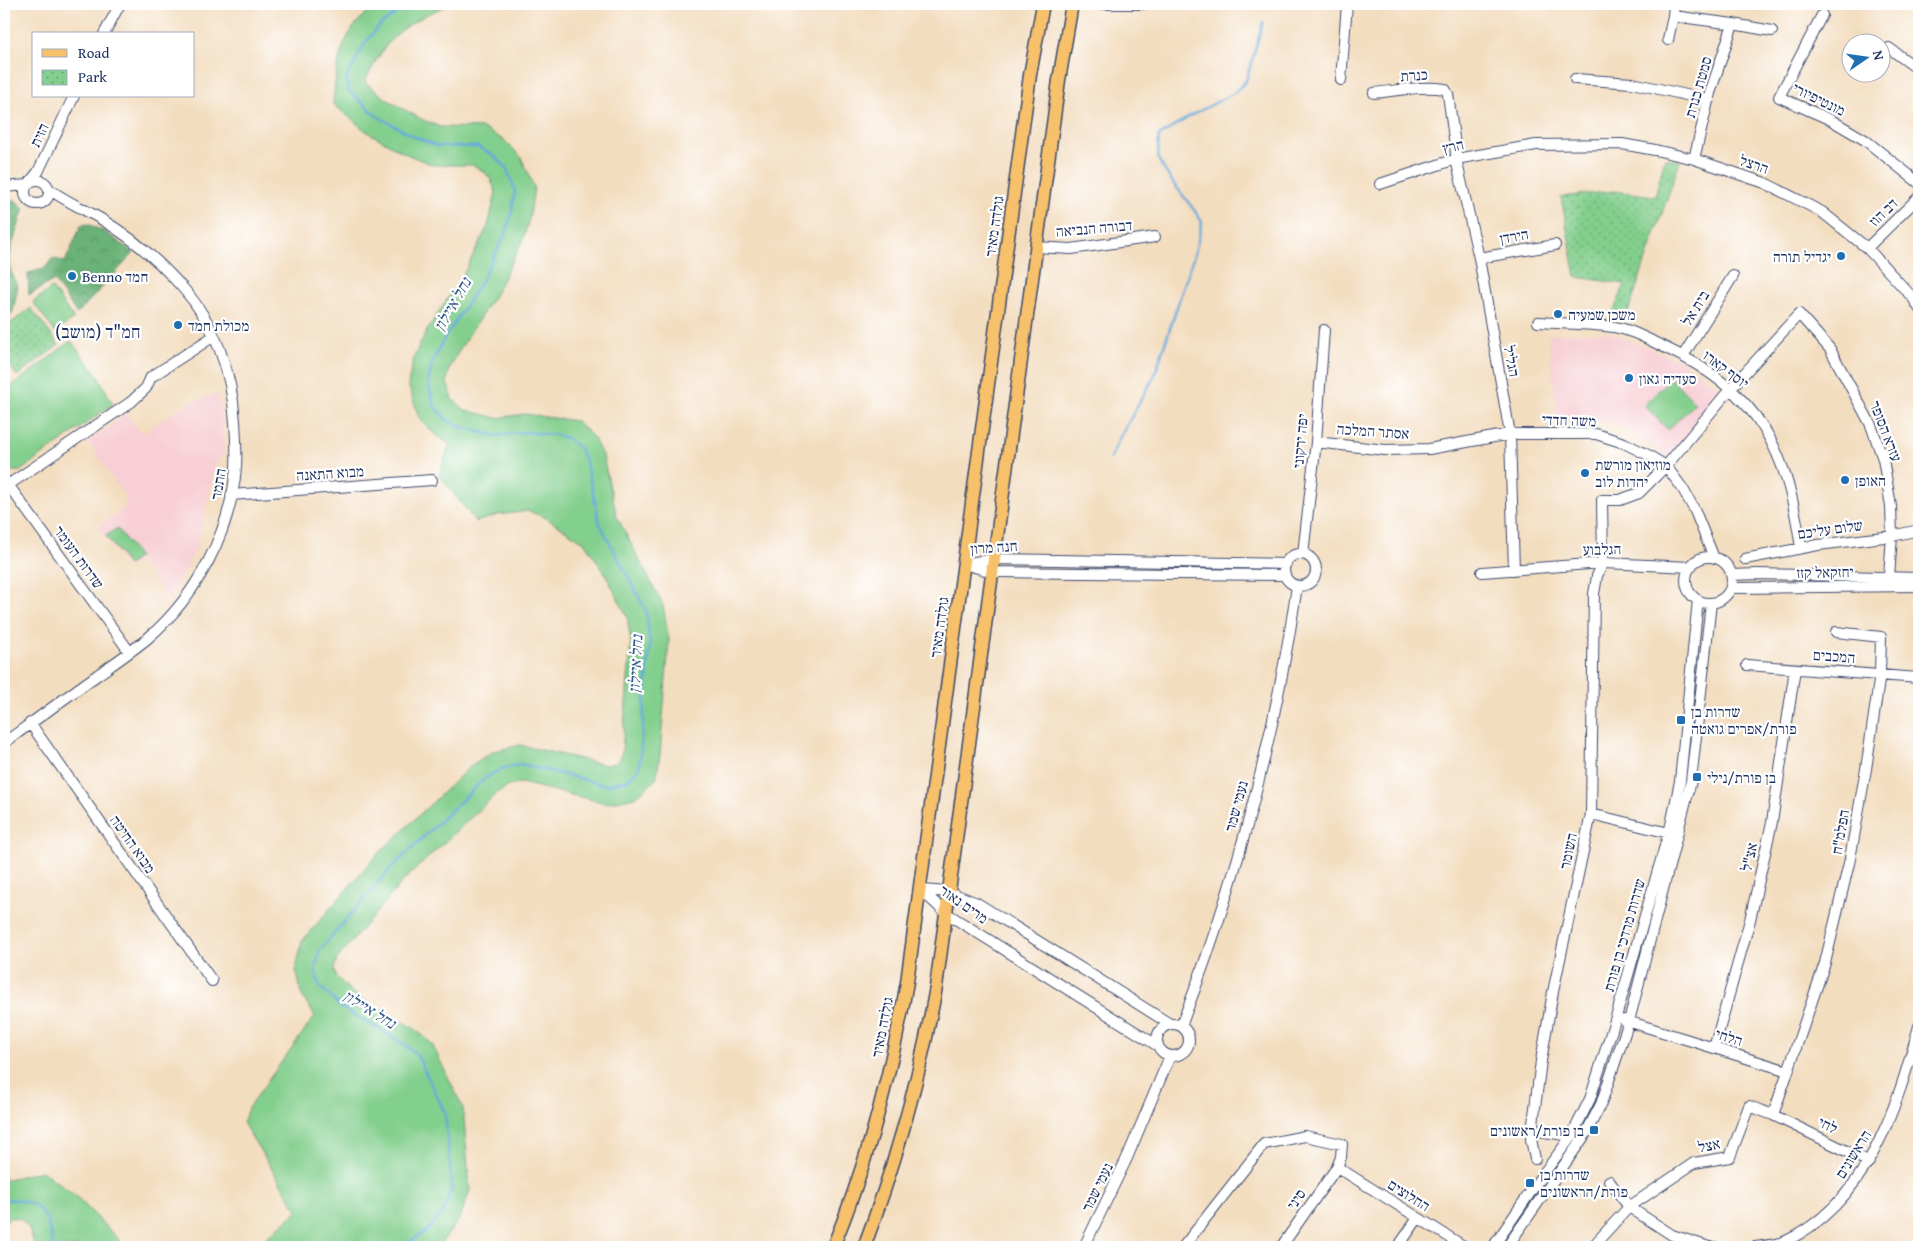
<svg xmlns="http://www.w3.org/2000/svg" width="1923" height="1251" font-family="'Gentium Book Plus','Frank Ruhl Libre',serif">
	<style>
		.built { fill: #f7cfd4 }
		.green { fill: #83cf8d; stroke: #4f7f76 }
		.forest { fill: url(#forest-crowns); stroke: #42706b }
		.park { fill: url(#park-dots); stroke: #4f7f76 }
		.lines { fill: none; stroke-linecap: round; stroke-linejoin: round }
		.stream { stroke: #65a9da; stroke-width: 2.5 }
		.minor-casing { stroke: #3b496d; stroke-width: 12 }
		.major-casing { stroke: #3b496d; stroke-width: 15 }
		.minor { stroke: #fff; stroke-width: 10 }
		.major { stroke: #f7c06b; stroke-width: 12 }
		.poi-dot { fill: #1f6fb2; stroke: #fff; stroke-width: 2 }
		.labels { text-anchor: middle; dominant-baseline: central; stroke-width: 4.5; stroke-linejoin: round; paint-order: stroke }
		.street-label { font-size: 15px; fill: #1b2f5e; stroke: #fff }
		.poi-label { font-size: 15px; fill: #1b2f5e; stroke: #fff; text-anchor: start }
		.water-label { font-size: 16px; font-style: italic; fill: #355a89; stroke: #fff }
		.quarter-label { font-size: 18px; fill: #1b2f5e; stroke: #fff }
	</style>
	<defs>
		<pattern id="forest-crowns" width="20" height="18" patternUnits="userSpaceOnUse" patternTransform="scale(1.25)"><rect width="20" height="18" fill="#6ab278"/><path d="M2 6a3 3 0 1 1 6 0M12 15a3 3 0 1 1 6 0" fill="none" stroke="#569166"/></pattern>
		<pattern id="park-dots" width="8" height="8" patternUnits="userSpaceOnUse" patternTransform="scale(1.25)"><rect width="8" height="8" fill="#83cf8d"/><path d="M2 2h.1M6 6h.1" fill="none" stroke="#6aa876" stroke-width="1.8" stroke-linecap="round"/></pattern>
	</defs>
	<rect width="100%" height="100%" fill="#fff"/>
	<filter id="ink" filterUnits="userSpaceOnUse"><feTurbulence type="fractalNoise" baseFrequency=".02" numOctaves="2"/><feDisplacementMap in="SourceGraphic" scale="10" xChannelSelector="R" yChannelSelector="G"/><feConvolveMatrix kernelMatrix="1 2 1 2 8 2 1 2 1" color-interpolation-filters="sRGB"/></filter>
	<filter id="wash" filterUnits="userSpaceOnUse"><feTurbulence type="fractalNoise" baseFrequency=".0096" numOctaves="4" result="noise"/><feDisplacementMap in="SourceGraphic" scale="20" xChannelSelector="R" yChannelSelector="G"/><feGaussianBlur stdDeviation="1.12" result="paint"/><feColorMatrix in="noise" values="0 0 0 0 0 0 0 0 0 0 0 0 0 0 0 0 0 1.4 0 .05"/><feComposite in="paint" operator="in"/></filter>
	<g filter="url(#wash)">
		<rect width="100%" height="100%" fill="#f3ddbf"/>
		<!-- built -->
		<path class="built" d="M1609 332 1679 360 1730 395 1668 458 1627 429 1605 421H1558L1548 334Z
			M218 394 223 425 224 454 219 459 215 467 197 547 186 568 168 598 138 560 128 568 98 527 124 508 127 500 88 442 126 414 142 433 190 402Z"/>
		<!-- green -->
		<path class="green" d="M377 4H452C431 11 406 24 391 40 380 52 373 67 365 81L366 83 388 100 421 119 440 127 483 128 505 141 521 157 534 187 530 215 523 240 495 294 460 349 449 369 447 382 452 399 465 410 497 418 525 414 576 421 593 437 603 457 617 517 663 605 669 641 660 755 656 779 636 797 606 803 521 783 508 786 496 794 402 882 337 959 334 969 336 977 353 993 415 1029 432 1044 463 1108 470 1190 460 1218 440 1245 436 1247H255L298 1211 243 1123 248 1108 315 1016 302 996 296 969 302 941 375 857 473 764 494 751 520 745 606 765C617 763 620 762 622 751L631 642 627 616 605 573 584 542 546 518 529 511 498 515 476 522 439 475 450 444 435 435 419 418 408 384 414 357 427 330 463 275 488 226 496 192 490 178 483 171 473 165H433L404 153 366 131 333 104C337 60 340 32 377 4Z
			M52 288 74 319 55 332 33 302Z
			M71 341 97 374 113 404 20 471C11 472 9 470 4 463V392Z
			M1671 378 1695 403 1668 430 1644 405Z
			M117 528 139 557 128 565 106 536Z
			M42 1171 77 1197 126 1247H35C30 1233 28 1215 9 1218L4 1224V1180Z"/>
		<!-- forest -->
		<path class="forest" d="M4 199 15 200 24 208 11 249 10 269 18 286 13 312 4 322Z
			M88 224 105 232 134 253 77 314 54 280 29 295 28 273 44 269 53 258 65 262 81 225Z"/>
		<!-- park -->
		<path class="park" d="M1665 158 1680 161 1626 318 1612 315 1625 284 1576 277 1561 197 1614 191 1655 196Z
			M31 308 59 345 17 376 4 357V328Z"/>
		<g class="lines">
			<!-- stream -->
			<path class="stream" d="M1110 459 1120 437 1154 377 1196 249 1202 222C1190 201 1168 181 1159 160 1157 154 1159 143 1159 136L1192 115 1234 93 1246 81 1263 22
				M4 1200C18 1198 38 1202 45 1217 50 1226 50 1238 54 1247
				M402 1247 428 1230 442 1214 452 1188 445 1113 417 1055 404 1044 342 1008 319 986 315 969 320 950 389 870 484 779 501 769 521 764 606 785 627 780 639 769 650 642 646 611 600 524 586 463 579 448 567 438 555 435 525 432 496 436 458 426 447 420 435 408 428 383 432 363 444 339 479 285 506 233 512 211 515 190 506 167 494 156 478 147 437 146 413 136 377 116 349 91 346 79 364 45 379 26 409 4"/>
		</g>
	</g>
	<g filter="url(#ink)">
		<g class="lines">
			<!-- minor casing -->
			<g class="minor-casing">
				<path id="minor" d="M1072 4H1143
					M1822 15 1779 97 1831 120 1865 140 1919 183
					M1673 16 1674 4
					M104 34 120 4
					M1668 40 1673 16 1733 24
					M1889 48 1919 70
					M1575 79 1632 83 1709 100
					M1341 80 1347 4
					M1374 93C1396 91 1422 85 1445 89L1448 94 1456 153V159L1479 258 1510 434 1514 570
					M1694 159 1710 93 1733 24 1772 31
					M25 192a12 12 0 1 1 24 0a12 12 0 1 1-24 0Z
					M30 182 38 172 74 96
					M1380 184 1456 159 1536 145 1622 144 1655 150 1694 159 1765 183 1822 212 1867 248 1913 298 1919 308
					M4 187 27 185
					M1036 247 1071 249 1155 237
					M1867 248 1919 197
					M1479 258 1555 245
					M1538 322C1563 324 1589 323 1614 327 1633 330 1649 340 1666 348 1760 392 1787 450 1801 548
					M1683 356 1733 276
					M1316 442 1385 450 1429 449 1510 434H1596L1624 443 1648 455 1666 466 1683 489 1695 511 1714 558
					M4 479 129 651
					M8 485 131 402 146 388 151 377 214 336
					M231 495 432 480
					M1284 570a16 16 0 1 1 32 0a16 16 0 1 1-32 0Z
					M1303 554 1316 442 1324 330
					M1686 580a23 23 0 1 1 46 0a23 23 0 1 1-46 0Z
					M1745 559 1818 545 1892 536 1919 530
					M968 563 994 559 1286 564
					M964 564 992 572 1285 575
					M1482 572 1603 563 1691 567
					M1731 575 1758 574 1919 578
					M1731 588 1919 586
					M1747 665 1919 678
					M30 723 212 981
					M4 743C34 721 65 698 96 676 113 664 131 652 148 638 197 596 231 531 236 467 237 452 236 437 235 422 232 373 215 323 182 287 159 261 131 237 101 219 84 209 65 201 49 189
					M1591 814 1669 833
					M921 890 949 892 977 903 1170 1024
					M921 890 946 913 1158 1046
					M1624 1020 1788 1071
					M1157 1040a16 16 0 1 1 32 0a16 16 0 1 1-32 0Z
					M1181 1026C1236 884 1275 737 1297 586
					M1714 1048 1750 920 1772 822 1795 669
					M1773 1115 1825 963 1850 859 1866 769 1880 674 1881 637 1836 632
					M1532 1130 1571 1136
					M1535 1159 1531 1139 1541 1061 1553 992 1591 814 1594 594 1597 576 1603 563 1602 500H1620L1639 493 1666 466 1731 388 1799 314 1830 349 1871 425 1883 459 1891 506 1892 536 1889 577
					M1337 1167 1465 1247
					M1609 1181 1629 1207 1672 1235 1709 1247H1715
					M1084 1247 1127 1158 1170 1056
					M1183 1247 1264 1144 1305 1136 1342 1144 1341 1157 1337 1167 1281 1247
					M1398 1247 1418 1218
					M1493 1247 1540 1178 1571 1137 1590 1099 1616 1017 1671 825 1680 781 1698 600
					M1507 1247 1585 1135 1601 1104 1629 1021 1691 781 1711 603
					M1592 1247 1629 1207 1694 1163 1730 1157 1749 1106 1773 1115 1869 1162
					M1754 1247C1763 1246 1775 1245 1784 1242 1868 1203 1897 1107 1919 1026"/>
			</g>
			<!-- major casing -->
			<g class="major-casing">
				<path id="major" d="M833 1247C868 1162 891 1073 907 982L1030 75 1043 4
					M864 1247C896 1162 920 1077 936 987L1059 80 1072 4"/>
			</g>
			<!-- minor -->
			<use href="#minor" class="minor"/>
			<!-- major -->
			<use href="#major" class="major"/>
		</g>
	</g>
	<!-- markers -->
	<g class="poi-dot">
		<circle cx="1841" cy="256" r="5"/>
		<circle cx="72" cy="276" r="5"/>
		<circle cx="1558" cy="314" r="5"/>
		<circle cx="178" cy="325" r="5"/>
		<circle cx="1629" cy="378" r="5"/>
		<circle cx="1585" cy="473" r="5"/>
		<circle cx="1845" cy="480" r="5"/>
		<rect x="1676" y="715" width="10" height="10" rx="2.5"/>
		<rect x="1692" y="772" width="10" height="10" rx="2.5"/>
		<rect x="1589" y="1125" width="10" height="10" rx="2.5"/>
		<rect x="1525" y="1178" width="10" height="10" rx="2.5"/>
	</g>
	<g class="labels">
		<!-- street labels -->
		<g class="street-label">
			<text transform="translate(1414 75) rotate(-4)">כנרת</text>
			<text transform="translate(1698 87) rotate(-74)">סמטת כנרת</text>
			<text transform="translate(1819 99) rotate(26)">מונטיפיורי</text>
			<text transform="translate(39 135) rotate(-65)">הזית</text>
			<text transform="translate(1453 146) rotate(-13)">הרץ</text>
			<text transform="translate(1754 164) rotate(19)">הרצל</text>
			<text transform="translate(1883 212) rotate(-44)">דב הוז</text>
			<text transform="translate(994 226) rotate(-82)">גולדה מאיר</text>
			<text transform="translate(1094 228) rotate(-5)">דבורה הנביאה</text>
			<text transform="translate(1514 236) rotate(-10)">הירדן</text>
			<text transform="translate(1695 308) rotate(-58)">בית אל</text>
			<text transform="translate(1512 361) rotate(80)">הגליל</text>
			<text transform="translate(1726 369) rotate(37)">יוסף קארו</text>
			<text transform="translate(1569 420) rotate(2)">משה חדדי</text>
			<text transform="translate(1373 431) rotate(4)">אסתר המלכה</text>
			<text transform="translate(1886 431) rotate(69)">עזרא הסופר</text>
			<text transform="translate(1300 441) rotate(-85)">יפה ירקוני</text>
			<text transform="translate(330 473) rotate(-4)">מבוא התאנה</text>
			<text transform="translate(218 484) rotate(-80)">התמר</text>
			<text transform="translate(1830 529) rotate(-8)">שלום עליכם</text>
			<text transform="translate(994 547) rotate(-4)">חנה מרון</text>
			<text transform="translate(1602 549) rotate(-1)">הגלבוע</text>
			<text transform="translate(79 557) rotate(54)">שדרות העומר</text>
			<text transform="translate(1825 572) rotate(-1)">יחזקאל קזז</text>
			<text transform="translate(939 627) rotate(-82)">גולדה מאיר</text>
			<text transform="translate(1834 656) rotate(4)">המכבים</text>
			<text transform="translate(1236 806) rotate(-75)">נעמי שמר</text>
			<text transform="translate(1840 832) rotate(-80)">הפלמ"ח</text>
			<text transform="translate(133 844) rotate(55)">מבוא החיטה</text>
			<text transform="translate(1568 851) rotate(-78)">השומר</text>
			<text transform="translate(1749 857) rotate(-77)">אצ"ל</text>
			<text transform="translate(964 904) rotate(35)">מרים נאור</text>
			<text transform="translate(1624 935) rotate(-74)">שדרות מרדכי בן פורת</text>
			<text transform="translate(882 1027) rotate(-79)">גולדה מאיר</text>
			<text transform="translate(1729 1037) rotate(17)">הלחי</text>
			<text transform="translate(1828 1125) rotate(26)">לחי</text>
			<text transform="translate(1709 1145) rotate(-11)">אצל</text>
			<text transform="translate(1853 1154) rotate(-58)">הראשונים</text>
			<text transform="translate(1097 1187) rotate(-64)">נעמי שמר</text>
			<text transform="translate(1409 1195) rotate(32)">החלוצים</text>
			<text transform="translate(1296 1199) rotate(-55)">סיני</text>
		</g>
		<!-- poi labels -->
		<g class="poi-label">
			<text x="1831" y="256" text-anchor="end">יגדיל תורה</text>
			<text x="82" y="276">Benno חמד</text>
			<text x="1568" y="314">משכן שמעיה</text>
			<text x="188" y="325">מכולת חמד</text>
			<text x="1639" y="378">סעדיה גאון</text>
			<text x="1595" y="464">מוזיאון מורשת<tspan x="1595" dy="17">יהדות לוב</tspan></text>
			<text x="1855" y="480">האופן</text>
			<text x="1691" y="711">שדרות בן<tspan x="1691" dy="17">פורת/אפרים גואטה</tspan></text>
			<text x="1707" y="777">בן פורת/נילי</text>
			<text x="1584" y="1130" text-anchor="end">בן פורת/ראשונים</text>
			<text x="1540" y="1174">שדרות בן<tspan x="1540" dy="17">פורת/הראשונים</tspan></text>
		</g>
		<!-- water labels -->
		<g class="water-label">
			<text transform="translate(452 304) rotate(-60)">נחל איילון</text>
			<text transform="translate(635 664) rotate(-87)">נחל איילון</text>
			<text transform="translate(370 1009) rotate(32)">נחל איילון</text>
		</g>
		<!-- quarter labels -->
		<g class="quarter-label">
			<text x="98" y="331">חמ"ד (מושב)</text>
		</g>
	</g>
	<!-- margin -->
	<rect width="1923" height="1251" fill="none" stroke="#fff" stroke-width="20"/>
	<!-- legend -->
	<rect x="32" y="32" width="162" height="65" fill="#ffffff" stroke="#a4acbf"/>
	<rect x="42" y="49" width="25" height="8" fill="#f7c06b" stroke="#a4acbf"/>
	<text x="78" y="58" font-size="15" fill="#1b2f5e">Road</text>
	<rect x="42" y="70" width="25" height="15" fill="url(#park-dots)" stroke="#a4acbf"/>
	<text x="78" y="82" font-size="15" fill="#1b2f5e">Park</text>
	<!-- north arrow -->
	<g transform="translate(1866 58) rotate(77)"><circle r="24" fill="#ffffff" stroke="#a4acbf"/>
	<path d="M0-4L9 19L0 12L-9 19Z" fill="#1f6fb2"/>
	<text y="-8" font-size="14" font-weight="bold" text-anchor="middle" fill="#1b2f5e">N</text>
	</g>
</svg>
